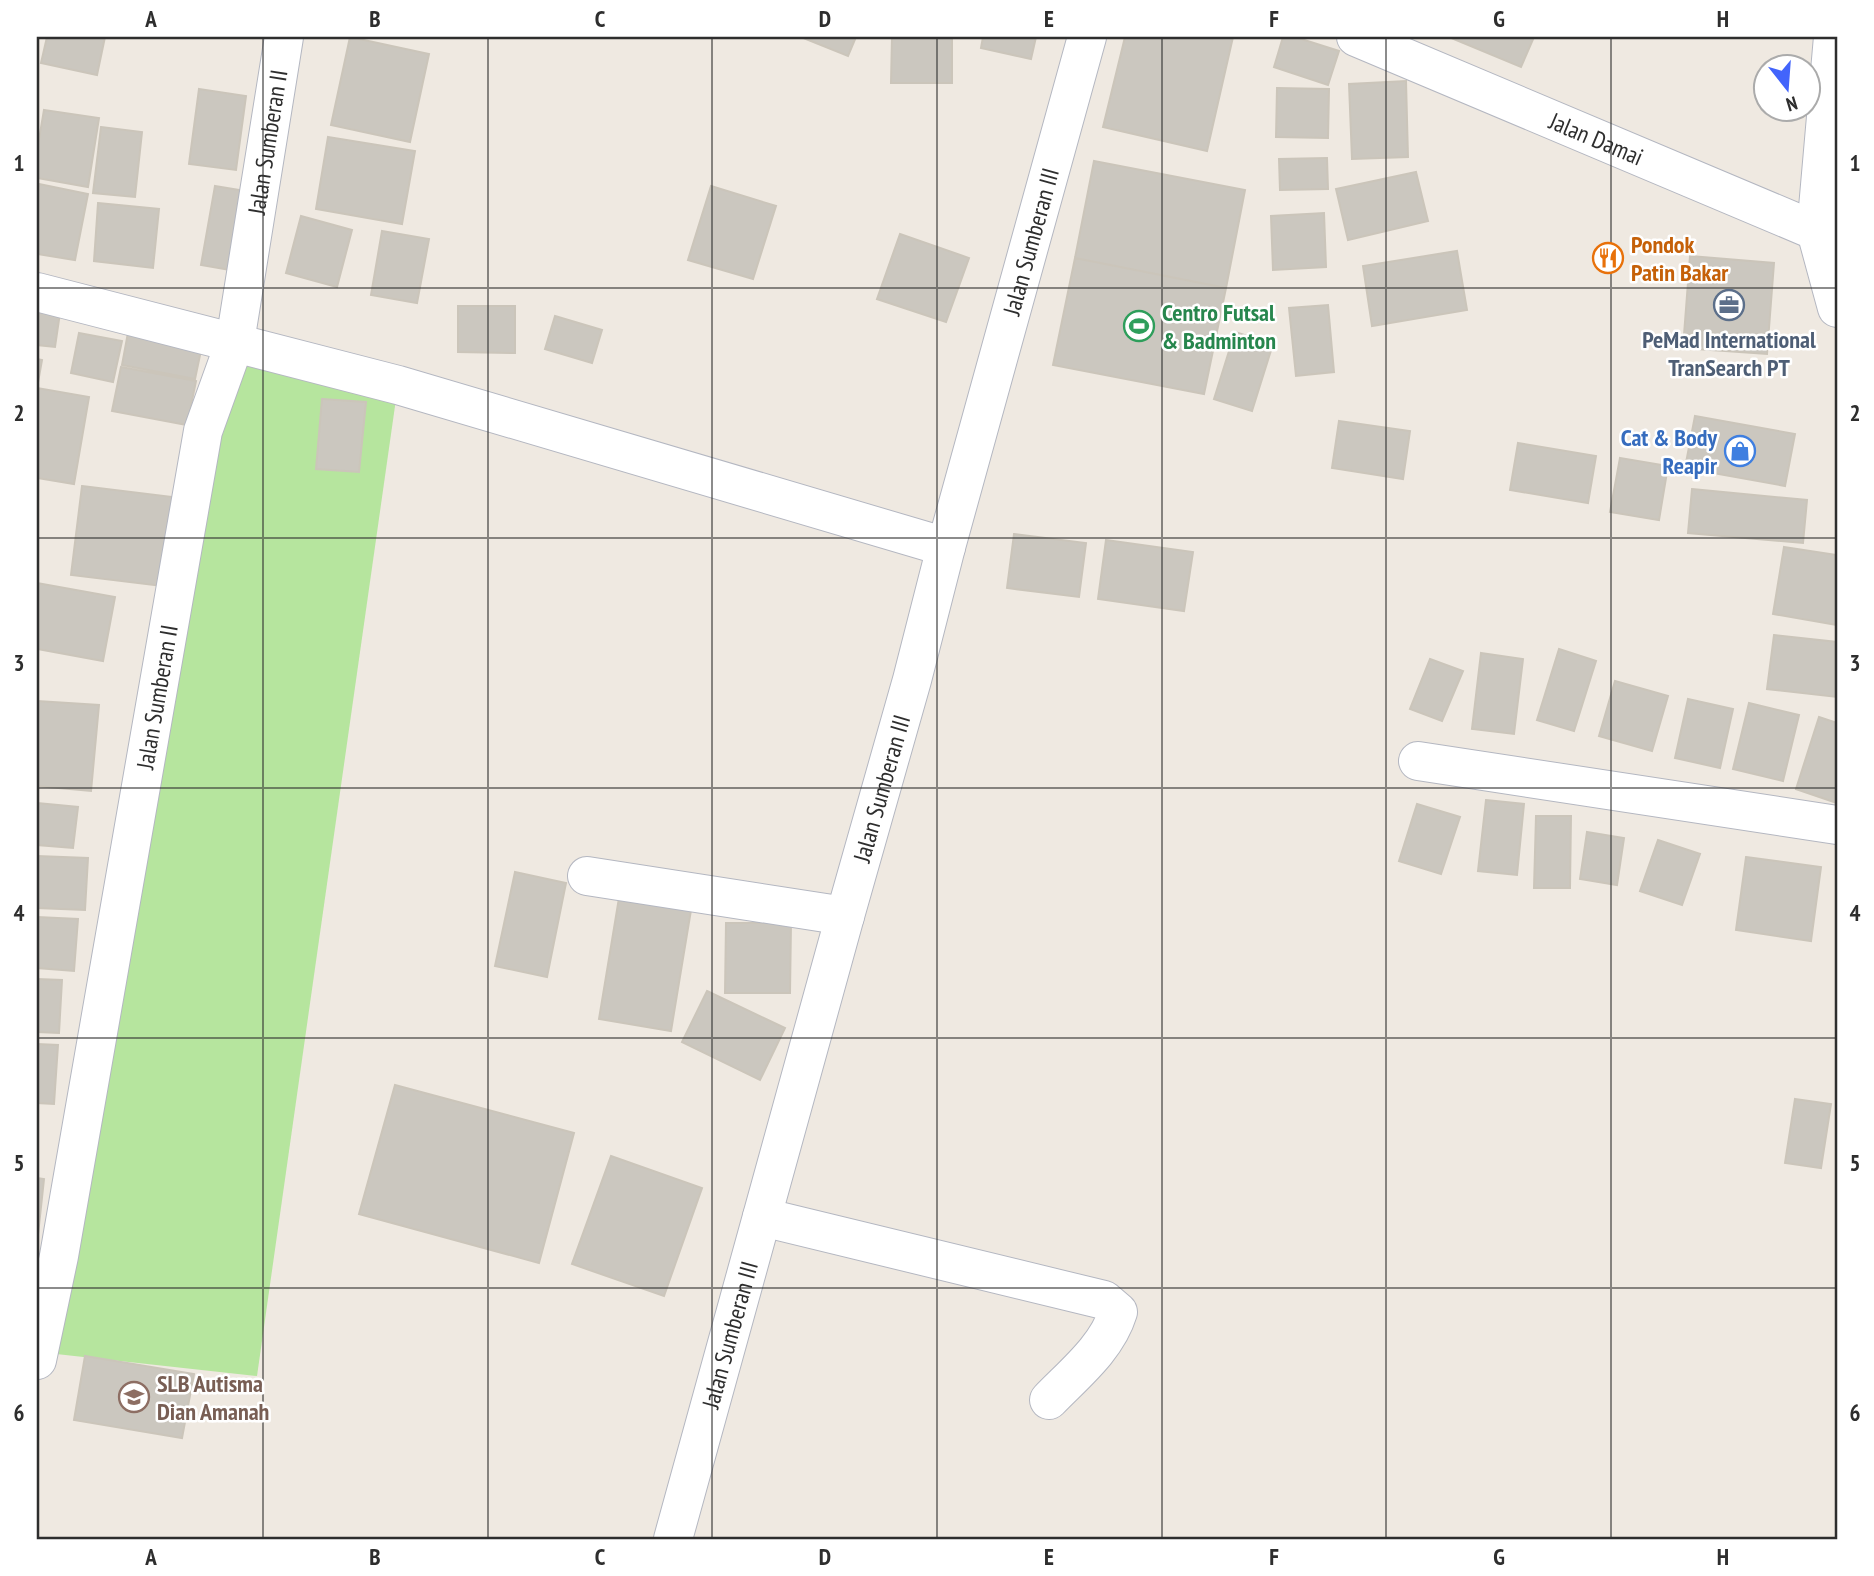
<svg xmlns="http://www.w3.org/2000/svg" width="1874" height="1576" font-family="'PT Sans Narrow',sans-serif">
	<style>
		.green { fill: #b6e59e }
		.building { fill: #cbc7bf; stroke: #cbc5ba; stroke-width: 2 }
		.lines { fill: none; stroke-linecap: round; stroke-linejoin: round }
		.minor-casing { stroke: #b4b7c1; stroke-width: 40 }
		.secondary-casing { stroke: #b4b7c1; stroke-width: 40 }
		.minor { stroke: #fff; stroke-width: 38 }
		.secondary { stroke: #fff; stroke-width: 38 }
		.grid { fill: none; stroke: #2e2e2e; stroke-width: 2; stroke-opacity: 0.55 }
		.labels { text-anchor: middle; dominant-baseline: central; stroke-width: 5; stroke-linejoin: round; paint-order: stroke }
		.street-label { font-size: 24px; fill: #2e2e2e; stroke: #fff }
		.food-label { font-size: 24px; font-weight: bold; fill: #c56008; stroke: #fff; text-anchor: start }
		.leisure-label { font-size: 24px; font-weight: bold; fill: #27864d; stroke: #fff; text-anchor: start }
		.service-label { font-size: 24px; font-weight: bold; fill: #4e5e75; stroke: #fff }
		.shop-label { font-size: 24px; font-weight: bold; fill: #366cbe; stroke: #fff; text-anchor: end }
		.education-label { font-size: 24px; font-weight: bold; fill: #785e54; stroke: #fff; text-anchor: start }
		.neatline { fill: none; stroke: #2e2e2e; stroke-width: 2.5 }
		.grid-label { font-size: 23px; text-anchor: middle; font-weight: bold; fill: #2e2e2e }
	</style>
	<rect width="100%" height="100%" fill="#efe9e1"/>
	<!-- green -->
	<path class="green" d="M235 342 398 385 257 1376 38 1352Z"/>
	<!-- building -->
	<path class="building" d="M47 37H105L97 75 41 63Z
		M350 37 429 54 410 142 331 125Z
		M801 37H856L848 56Z
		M892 37H952V83H891Z
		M983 37H1036L1031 59 981 48Z
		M1125 37H1233L1207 151 1103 127Z
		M1283 37H1295L1339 51 1328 85 1274 67Z
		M1449 37H1534L1521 67Z
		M1406 81 1408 157 1352 159 1349 84Z
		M1277 88 1329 89 1328 138 1276 137Z
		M199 89 246 96 236 170 189 164Z
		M44 110 99 118 88 187 37 178V151Z
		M101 127 142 132 135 197 93 193Z
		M328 137 415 151 402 224 316 209Z
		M1327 158 1328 189 1280 190 1279 159Z
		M1094 161 1245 190 1226 288 1075 258Z
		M1416 172 1428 221 1348 240 1336 189Z
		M39 184 88 194 75 260 37 254V203Z
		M215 186 257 193 242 272 201 265Z
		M711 186 776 206 753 279 688 260Z
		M98 203 159 209 153 268 94 261Z
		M1324 213 1326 267 1273 270 1271 216Z
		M301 216 352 230 337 287 286 273Z
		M382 231 429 239 417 303 371 295Z
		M900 234 969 258 946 322 877 299Z
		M1457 251 1467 310 1372 326 1363 266Z
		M1690 256 1774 263 1767 354 1683 348Z
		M1075 258 1226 288 1204 394 1053 365Z
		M37 295 62 299 55 347 37 345Z
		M1328 305 1334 372 1296 376 1289 308Z
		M458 306H515V353L458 352Z
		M555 316 602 330 592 363 545 349Z
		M130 322 204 336 195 379 122 365Z
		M1235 332 1273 344 1252 411 1214 399Z
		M79 333 122 341 113 382 71 373Z
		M37 359 42 360 37 388 89 397 74 484 37 478Z
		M121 367 196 381 187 425 112 411Z
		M322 399 366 402 359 472 316 469Z
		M1695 416 1795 434 1785 486 1685 468Z
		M1339 421 1410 431 1403 479 1332 468Z
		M1518 443 1596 456 1588 503 1510 490Z
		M1620 458 1668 466 1659 520 1610 512Z
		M82 486 181 498 170 587 71 575Z
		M1692 489 1807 500 1803 543 1688 533Z
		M1014 534 1086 543 1079 597 1007 588Z
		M1106 540 1193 552 1184 611 1098 599Z
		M1784 547 1837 555V625L1773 614Z
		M37 583 115 597 103 661 37 649Z
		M1774 635 1837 642V697L1767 689Z
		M1559 649 1596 661 1574 731 1537 720Z
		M1481 653 1523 659 1514 734 1472 729Z
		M1430 659 1463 671 1442 721 1410 709Z
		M1615 681 1668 696 1652 751 1599 736Z
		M1688 699 1733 709 1720 768 1675 758Z
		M37 701 99 705 91 791 37 786Z
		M1749 703 1799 715 1783 781 1733 769Z
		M1819 717 1837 723V803L1796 789Z
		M1486 800 1524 804 1517 875 1478 871Z
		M37 803 78 807 73 848 37 845Z
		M1417 804 1460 817 1441 874 1399 861Z
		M1536 816H1571L1570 888H1534Z
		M1587 832 1624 838 1617 885 1580 879Z
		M1658 840 1700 854 1682 905 1640 891Z
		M37 856 88 858 85 910 37 908Z
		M1746 857 1821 867 1811 941 1736 930Z
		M515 872 566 883 547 977 495 966Z
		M619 898 691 910 671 1031 599 1019Z
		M37 917 78 919 74 971 37 968Z
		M726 923H791L790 993H725Z
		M37 979 62 980 59 1033 37 1032Z
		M707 991 785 1028 760 1080 682 1042Z
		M37 1044 58 1045 54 1104 37 1103Z
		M395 1085 574 1133 539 1263 359 1214Z
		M1795 1099 1831 1104 1821 1168 1785 1163Z
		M611 1156 702 1188 664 1296 572 1264Z
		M37 1178 44 1179 37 1244Z
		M85 1356 194 1374 182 1438 74 1420Z"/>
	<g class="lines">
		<!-- minor casing -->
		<g class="minor-casing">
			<g id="minor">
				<path d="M37 292 398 385 946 547"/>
				<path d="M1418 761 1837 825"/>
				<path d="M587 876 845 916"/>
				<path d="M762 1217 1104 1300 1118 1312C1107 1348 1074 1374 1049 1400"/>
				<path id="s1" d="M37 1360 59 1256 203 431 235 342 284 37"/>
				<path id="s2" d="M673 1539 845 916 912 680 946 547 1087 37"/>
			</g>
		</g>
		<!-- secondary casing -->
		<g class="secondary-casing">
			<g id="secondary">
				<path id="s3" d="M1356 37 1816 231 1837 230"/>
				<path d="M1833 37 1816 231 1837 308"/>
			</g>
		</g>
		<!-- minor -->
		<use href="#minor" class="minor"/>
		<!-- secondary -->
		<use href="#secondary" class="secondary"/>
	</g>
	<!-- grid -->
	<path class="grid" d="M263 37V1539M488 37V1539M712 37V1539M937 37V1539M1162 37V1539M1386 37V1539M1611 37V1539M37 288H1837M37 538H1837M37 788H1837M37 1038H1837M37 1288H1837"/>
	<!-- icons -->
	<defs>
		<g id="restaurant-ring" transform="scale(1.575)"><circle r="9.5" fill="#fff" stroke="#e8710a" stroke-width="1.5"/><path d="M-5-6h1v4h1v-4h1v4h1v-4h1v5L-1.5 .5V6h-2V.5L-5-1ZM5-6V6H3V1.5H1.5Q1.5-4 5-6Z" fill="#e8710a"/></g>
		<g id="office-ring" transform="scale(1.575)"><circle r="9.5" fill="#fff" stroke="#5c6f8a" stroke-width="1.5"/><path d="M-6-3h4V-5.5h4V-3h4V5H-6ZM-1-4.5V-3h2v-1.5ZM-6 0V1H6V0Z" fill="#5c6f8a"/></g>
		<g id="stadium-ring" transform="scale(1.575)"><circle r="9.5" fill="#fff" stroke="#2e9e5b" stroke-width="1.5"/><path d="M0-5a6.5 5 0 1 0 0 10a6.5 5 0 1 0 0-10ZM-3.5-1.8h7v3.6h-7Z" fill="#2e9e5b"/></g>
		<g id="shop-ring" transform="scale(1.575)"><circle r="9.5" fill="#fff" stroke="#3f7fe0" stroke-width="1.5"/><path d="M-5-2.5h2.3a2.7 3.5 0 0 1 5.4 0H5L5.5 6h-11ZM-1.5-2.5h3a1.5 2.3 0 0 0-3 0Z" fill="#3f7fe0"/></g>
		<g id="school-ring" transform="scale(1.575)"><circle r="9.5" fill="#fff" stroke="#8d6e63" stroke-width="1.5"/><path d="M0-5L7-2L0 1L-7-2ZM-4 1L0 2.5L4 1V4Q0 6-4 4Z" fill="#8d6e63"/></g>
	</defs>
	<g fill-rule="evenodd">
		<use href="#restaurant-ring" x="1608" y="258"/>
		<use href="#office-ring" x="1729" y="305"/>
		<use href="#stadium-ring" x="1139" y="326"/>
		<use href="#shop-ring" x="1740" y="451"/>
		<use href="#school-ring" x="134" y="1397"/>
	</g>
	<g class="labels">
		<!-- street labels -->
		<g class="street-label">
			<text stroke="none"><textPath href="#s3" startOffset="261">Jalan Damai</textPath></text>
			<text stroke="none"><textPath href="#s1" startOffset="1241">Jalan Sumberan II</textPath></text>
			<text stroke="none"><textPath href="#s2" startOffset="1346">Jalan Sumberan III</textPath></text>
			<text stroke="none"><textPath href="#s1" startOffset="674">Jalan Sumberan II</textPath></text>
			<text stroke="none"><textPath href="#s2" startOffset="779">Jalan Sumberan III</textPath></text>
			<text stroke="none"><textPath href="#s2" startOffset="212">Jalan Sumberan III</textPath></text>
		</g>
		<!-- food labels -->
		<g class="food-label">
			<text x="1631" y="244">Pondok<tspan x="1631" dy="28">Patin Bakar</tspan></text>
		</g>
		<!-- leisure labels -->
		<g class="leisure-label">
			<text x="1162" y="312">Centro Futsal<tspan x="1162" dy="28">&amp; Badminton</tspan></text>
		</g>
		<!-- service labels -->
		<g class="service-label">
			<text x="1729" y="339">PeMad International<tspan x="1729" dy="28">TranSearch PT</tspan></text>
		</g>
		<!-- shop labels -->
		<g class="shop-label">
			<text x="1717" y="437">Cat &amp; Body<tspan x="1717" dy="28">Reapir</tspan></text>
		</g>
		<!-- education labels -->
		<g class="education-label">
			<text x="157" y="1383">SLB Autisma<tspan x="157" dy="28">Dian Amanah</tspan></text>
		</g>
	</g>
	<!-- border -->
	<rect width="1874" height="1576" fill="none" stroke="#ffffff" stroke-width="77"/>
	<!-- north arrow -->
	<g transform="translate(1787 88) rotate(163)"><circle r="33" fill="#ffffff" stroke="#ababab" stroke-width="2"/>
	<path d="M0-5L12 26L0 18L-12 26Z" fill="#4264fb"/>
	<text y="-10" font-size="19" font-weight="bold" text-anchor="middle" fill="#2e2e2e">N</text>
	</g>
	<rect x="38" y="38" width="1798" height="1500" class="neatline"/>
	<g class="grid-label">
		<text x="151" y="27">A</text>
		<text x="375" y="27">B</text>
		<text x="600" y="27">C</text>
		<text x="825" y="27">D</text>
		<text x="1049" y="27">E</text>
		<text x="1274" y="27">F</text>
		<text x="1499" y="27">G</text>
		<text x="1723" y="27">H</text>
		<text x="19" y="171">1</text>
		<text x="1855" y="171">1</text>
		<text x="19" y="421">2</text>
		<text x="1855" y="421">2</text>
		<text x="19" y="671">3</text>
		<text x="1855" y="671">3</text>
		<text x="19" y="921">4</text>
		<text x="1855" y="921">4</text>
		<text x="19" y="1171">5</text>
		<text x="1855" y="1171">5</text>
		<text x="19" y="1421">6</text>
		<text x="1855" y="1421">6</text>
		<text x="151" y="1565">A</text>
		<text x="375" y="1565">B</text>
		<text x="600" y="1565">C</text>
		<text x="825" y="1565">D</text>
		<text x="1049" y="1565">E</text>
		<text x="1274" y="1565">F</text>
		<text x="1499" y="1565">G</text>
		<text x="1723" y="1565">H</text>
	</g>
</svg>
